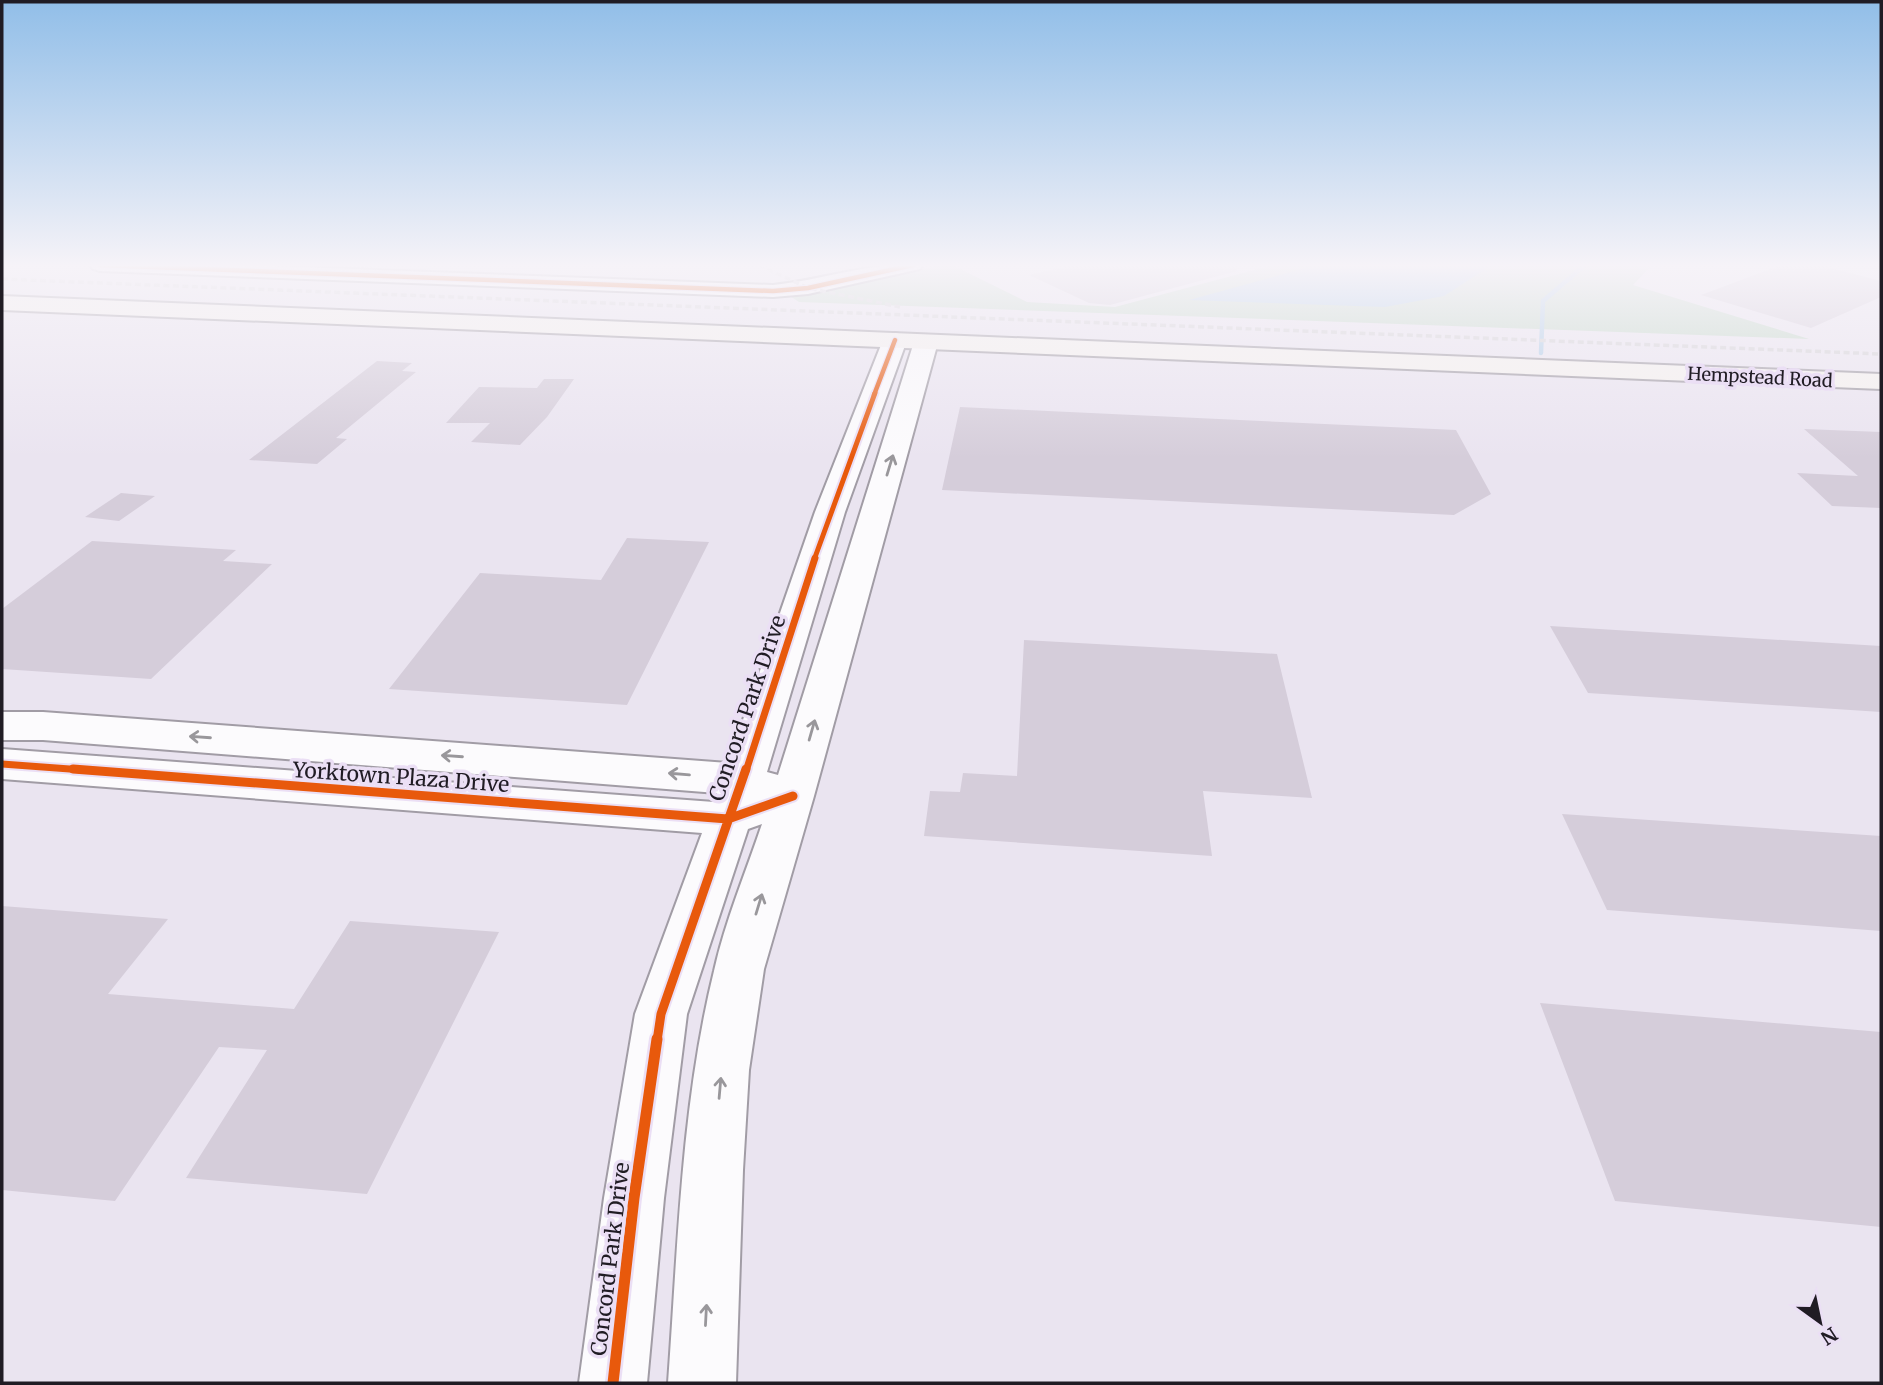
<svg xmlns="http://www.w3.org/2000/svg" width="1883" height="1385" font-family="Merriweather,serif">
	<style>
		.green { fill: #c3d7c8 }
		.water { fill: #aecce8 }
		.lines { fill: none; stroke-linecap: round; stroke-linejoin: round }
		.stream { stroke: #aecce8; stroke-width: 4.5 }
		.building { fill: #d5cdda }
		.tertiary-casing { stroke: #a19ca5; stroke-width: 4 }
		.secondary-casing { stroke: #a19ca5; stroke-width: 4 }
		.tertiary { fill: #fcfbfd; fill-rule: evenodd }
		.secondary { fill: #f5f1ef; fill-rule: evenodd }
		.rail { stroke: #d3d1d5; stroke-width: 3.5; stroke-dasharray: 6 3.5; stroke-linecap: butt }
		.cycleway-far4-casing { stroke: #ebdff5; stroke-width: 7 }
		.cycleway-far3-casing { stroke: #ebdff5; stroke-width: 9 }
		.cycleway-far2-casing { stroke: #ebdff5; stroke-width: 11 }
		.cycleway-far1-casing { stroke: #ebdff5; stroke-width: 13 }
		.cycleway-casing { stroke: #ebdff5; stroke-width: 16 }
		.cycleway-far4 { stroke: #e8590c; stroke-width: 4.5 }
		.cycleway-far3 { stroke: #e8590c; stroke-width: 5 }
		.cycleway-far2 { stroke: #e8590c; stroke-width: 7 }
		.cycleway-far1 { stroke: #e8590c; stroke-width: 9 }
		.cycleway { stroke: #e8590c; stroke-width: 11 }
		.oneway { stroke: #99979b }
		.labels { text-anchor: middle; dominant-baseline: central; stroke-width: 7; stroke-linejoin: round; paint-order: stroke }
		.far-street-label { font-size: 18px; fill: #201c24; stroke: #ebdff5 }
		.street-label { font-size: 21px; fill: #201c24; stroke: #ebdff5 }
	</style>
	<rect width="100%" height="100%" fill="#eae4f0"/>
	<!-- green -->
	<path class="green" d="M940 265H952L1027 302 1115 307 1273 265H1652L1633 285 1809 339 799 302 790 296Z"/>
	<!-- water -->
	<path class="water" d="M1316 265H1492L1444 296 1385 307 1189 300Z"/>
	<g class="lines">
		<!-- stream -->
		<path class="stream" d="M1541 353 1543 301 1585 265"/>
	</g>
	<!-- building -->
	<path class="building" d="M1073 265H1236L1237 271 1110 305 1089 303 1029 275Z
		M1781 265H1819L1881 281V297L1811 328 1701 295Z
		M377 361 412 363 402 371 416 372 336 438 347 439 317 464 249 460Z
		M544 379H574L547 417 520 445 471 442 490 423H446L479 387 537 388Z
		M960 407 1456 430 1491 494 1454 515 942 490Z
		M1804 429 1881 432V508L1832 506 1797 473 1858 476Z
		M121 493 155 496 119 521 85 517Z
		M627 538 709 542 627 705 389 689 480 573 601 580Z
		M92 541 236 550 223 561 272 564 151 679 2 669V609Z
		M1550 626 1881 646V712L1588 693Z
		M1024 640 1277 654 1312 798 1203 791 1212 856 924 836 930 791 960 792 963 773 1017 776Z
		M1562 814 1881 836V931L1607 910Z
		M2 906 168 919 108 994 294 1009 350 921 499 932 367 1194 186 1178 267 1050 219 1047 115 1201 2 1190Z
		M1540 1003 1881 1032V1227L1615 1201Z"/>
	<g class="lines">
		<!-- tertiary casing -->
		<g class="tertiary-casing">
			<path id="tertiary" d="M90 265H246L773 285C823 280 873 261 923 265L920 269 808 294 773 297 100 271 93 269Z
				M895 333 903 335 907 340 845 512 767 772 778 775 914 342 918 337H934L938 342 814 796 764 969 749 1070 743 1170 736 1383H668C678 1246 681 1105 714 971 725 921 746 872 762 824L748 829 687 1014 664 1198 647 1383H579L604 1198 635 1014 702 833 2 779V749L714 802 717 793 43 740H2V712H43L728 763 815 512 883 340 887 335Z"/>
		</g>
		<!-- secondary casing -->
		<g class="secondary-casing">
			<path id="secondary" d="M2 296 1881 374V389L2 310Z"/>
		</g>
		<!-- tertiary -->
		<use href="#tertiary" class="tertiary"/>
		<!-- secondary -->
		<use href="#secondary" class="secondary"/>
		<!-- rail -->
		<path class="rail" d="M759 265 808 288 900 307
			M2 279 1881 354"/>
		<!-- cycleway-far4 casing -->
		<g class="cycleway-far4-casing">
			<path id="cycleway-far4" d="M100 265 773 291 808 288 913 265
				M874 395 895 340"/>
		</g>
		<!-- cycleway-far3 casing -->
		<g class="cycleway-far3-casing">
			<path id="cycleway-far3" d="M814 560 875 393"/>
		</g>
		<!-- cycleway-far2 casing -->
		<g class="cycleway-far2-casing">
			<path id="cycleway-far2" d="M2 764 97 771
				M746 771 815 558"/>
		</g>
		<!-- cycleway-far1 casing -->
		<g class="cycleway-far1-casing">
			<path id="cycleway-far1" d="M73 769 728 819 793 796
				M657 1041 661 1014 746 769"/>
		</g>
		<!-- cycleway casing -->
		<g class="cycleway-casing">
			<path id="cycleway" d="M613 1383 634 1198 657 1039"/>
		</g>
		<!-- cycleway-far4 -->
		<use href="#cycleway-far4" class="cycleway-far4"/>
		<!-- cycleway-far3 -->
		<use href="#cycleway-far3" class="cycleway-far3"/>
		<!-- cycleway-far2 -->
		<use href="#cycleway-far2" class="cycleway-far2"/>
		<!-- cycleway-far1 -->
		<use href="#cycleway-far1" class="cycleway-far1"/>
		<!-- cycleway -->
		<use href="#cycleway" class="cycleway"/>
	</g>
	<!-- one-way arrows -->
	<defs><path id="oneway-shaft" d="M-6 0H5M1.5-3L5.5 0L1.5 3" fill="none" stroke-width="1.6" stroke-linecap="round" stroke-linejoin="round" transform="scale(1.75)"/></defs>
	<g class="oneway">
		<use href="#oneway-shaft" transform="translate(890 465) rotate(-73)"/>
		<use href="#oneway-shaft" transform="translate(812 730) rotate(-74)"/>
		<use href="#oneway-shaft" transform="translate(200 737) rotate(-176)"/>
		<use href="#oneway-shaft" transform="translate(452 756) rotate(-176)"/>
		<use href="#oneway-shaft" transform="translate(679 774) rotate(-175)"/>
		<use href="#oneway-shaft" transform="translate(759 904) rotate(-73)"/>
		<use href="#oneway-shaft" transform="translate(720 1088) rotate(-85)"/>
		<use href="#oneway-shaft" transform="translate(706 1315) rotate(-87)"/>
	</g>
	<!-- sky -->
	<linearGradient id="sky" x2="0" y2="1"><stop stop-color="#91bee8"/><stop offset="0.58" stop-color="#f6f3f8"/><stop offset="1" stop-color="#f6f3f8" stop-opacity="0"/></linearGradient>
	<rect width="1883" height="458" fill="url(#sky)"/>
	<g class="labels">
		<!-- far-street labels -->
		<g class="far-street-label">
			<text transform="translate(1760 377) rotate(3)">Hempstead Road</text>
		</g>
		<!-- street labels -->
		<g class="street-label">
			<text transform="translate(747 708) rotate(-71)">Concord Park Drive</text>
			<text transform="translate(401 777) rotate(4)">Yorktown Plaza Drive</text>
			<text transform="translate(610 1259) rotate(-83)">Concord Park Drive</text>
		</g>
	</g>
	<!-- border -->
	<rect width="1883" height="1385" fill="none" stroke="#201c24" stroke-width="7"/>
	<!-- north arrow -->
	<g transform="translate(1820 1322) rotate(147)" stroke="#ebdff5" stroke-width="5" paint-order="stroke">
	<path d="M0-5L12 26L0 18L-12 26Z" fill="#201c24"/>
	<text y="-10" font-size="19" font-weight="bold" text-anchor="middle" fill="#201c24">N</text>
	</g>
</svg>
